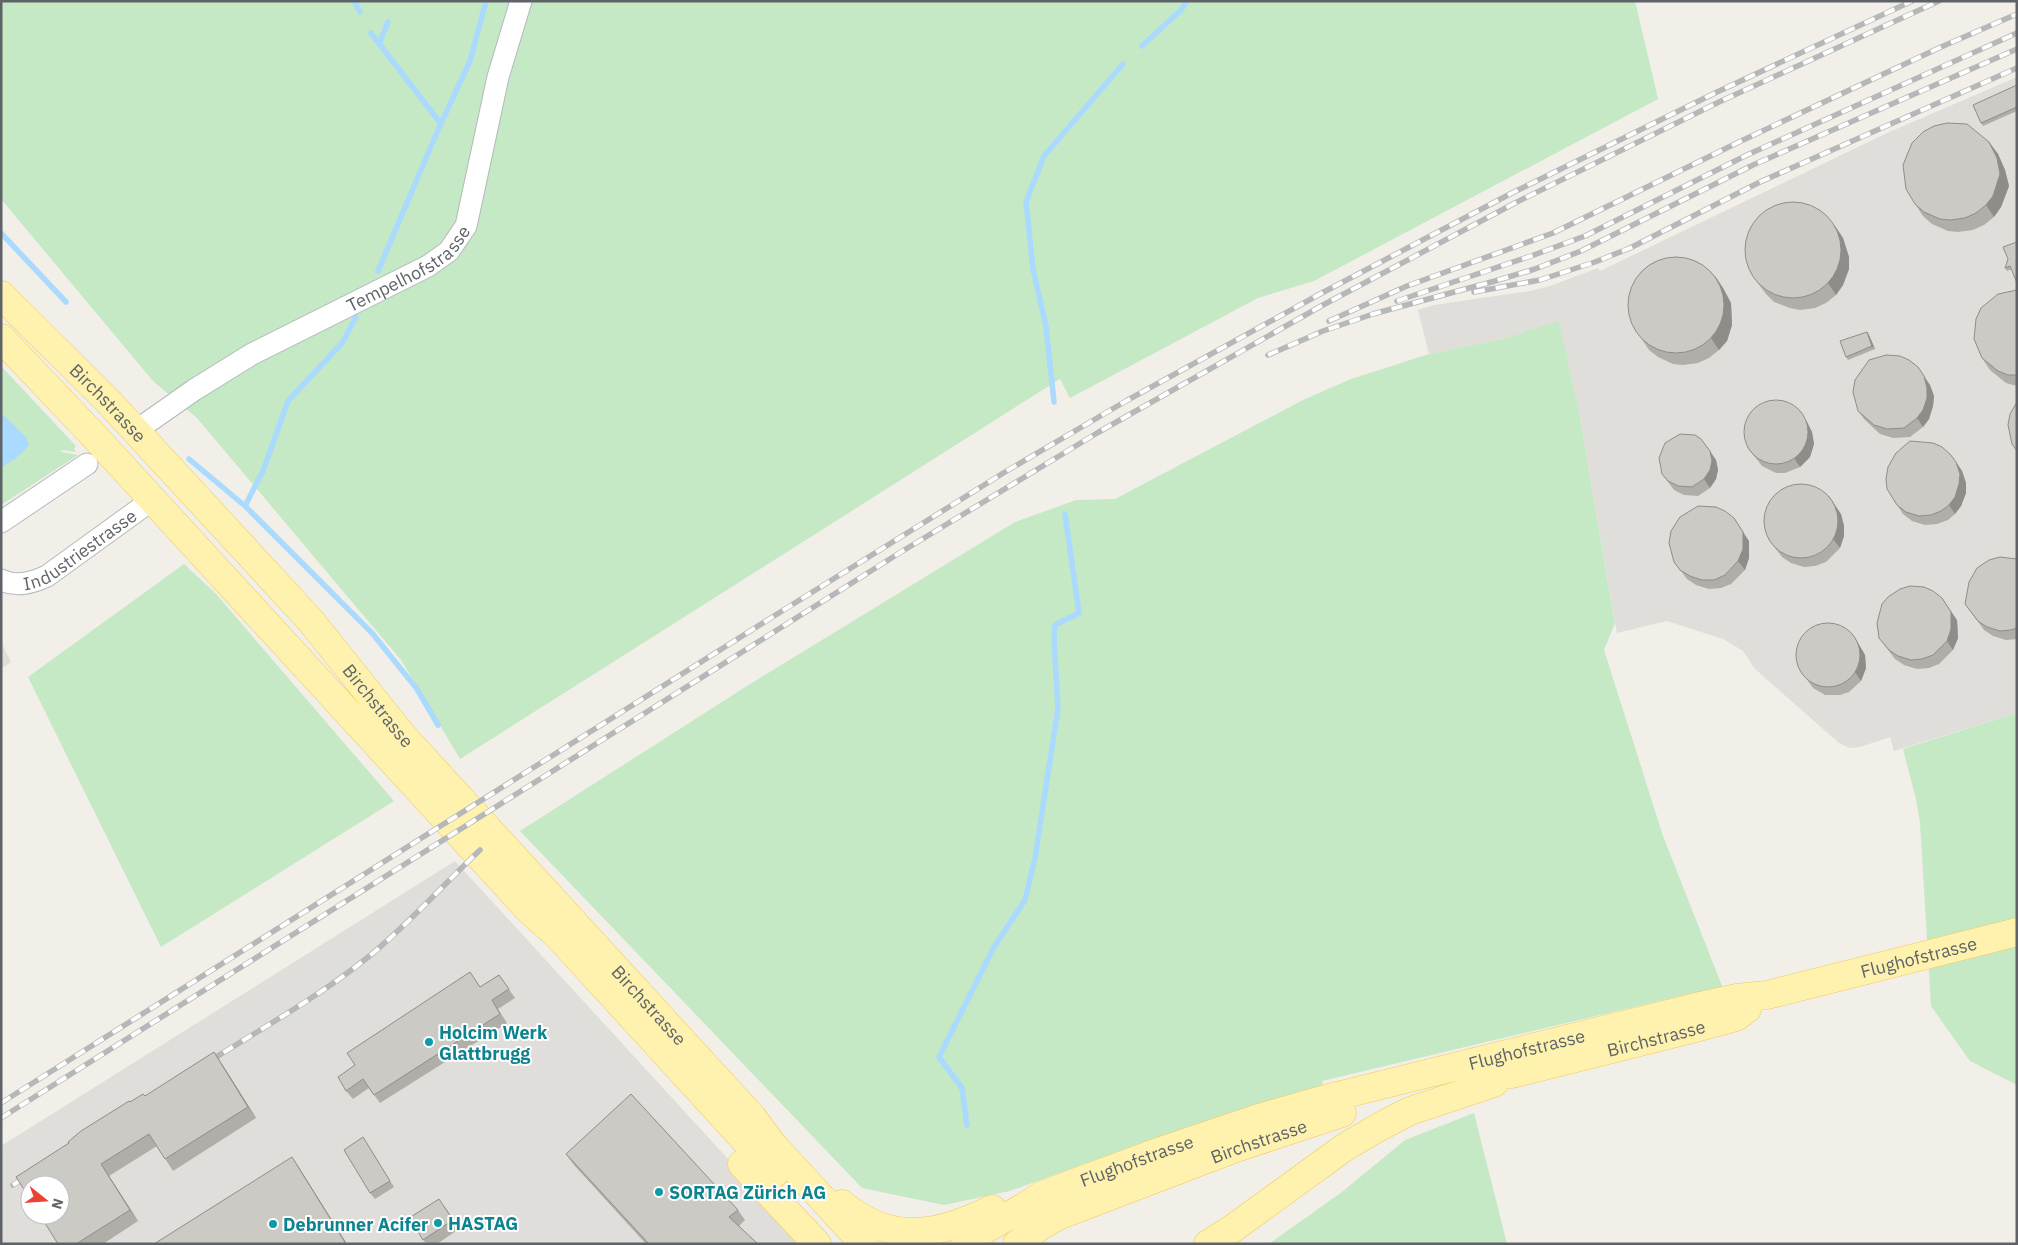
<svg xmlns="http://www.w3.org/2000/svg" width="2018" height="1245" font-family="'IBM Plex Sans',sans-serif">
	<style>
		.industrial { fill: #e0deda; fill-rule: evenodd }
		.green { fill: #c5e8c5 }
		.water { fill: #aadaff }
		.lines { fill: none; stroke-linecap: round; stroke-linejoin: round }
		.stream { stroke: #aadaff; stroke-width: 5.5 }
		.minor-casing { stroke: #b5b8bc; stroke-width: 23 }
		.major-casing { stroke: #f2c960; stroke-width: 29 }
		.minor { stroke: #fff; stroke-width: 21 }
		.major { stroke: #fff2af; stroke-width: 28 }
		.rail-casing { stroke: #b6b7b8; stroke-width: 5.5 }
		.rail { stroke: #fff; stroke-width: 4; stroke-dasharray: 11; stroke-linecap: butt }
		.wall { fill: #afaea9 }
		.shaded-wall { fill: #8f8d8a }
		.building { fill: #cccac5; stroke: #8f8d8a }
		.culture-dot { fill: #0f9aa8; stroke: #fff; stroke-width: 2 }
		.labels { text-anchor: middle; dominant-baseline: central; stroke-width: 4; stroke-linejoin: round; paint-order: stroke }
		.street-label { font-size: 18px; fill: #5f6368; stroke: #fff }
		.culture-label { font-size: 18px; font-weight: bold; fill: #0d838f; stroke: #fff; text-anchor: start }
	</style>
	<rect width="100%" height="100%" fill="#f1efe8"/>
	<!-- industrial -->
	<path class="industrial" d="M2017 77V713L1894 751 1890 737 1860 747 1850 748 1839 743 1755 669 1743 651 1723 639 1667 621 1617 633 1579 412 1559 322 1502 339 1429 354 1418 310 1434 305 1530 291 1550 286 1598 268 1600 271 1887 133Z
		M1 642 11 662 1 669Z
		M455 861 806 1244H1V1146ZM30 1185H60V1215H30Z"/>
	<!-- green -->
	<path class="green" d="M1 1H1635L1658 99 1314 281 1258 298 1070 398 1060 379 460 759 401 660 197 418 153 381 1 199Z
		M1559 321 1579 412 1615 623 1604 650 1663 836 1724 991 1697 992 1322 1081 1324 1090 1193 1125 1010 1191 944 1205 862 1188 520 831 747 686 1015 522 1076 500 1115 499 1303 400 1351 379 1429 354 1502 339Z
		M1 366 76 446 74 449 76 452 62 450 61 452 78 455 1 505Z
		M184 564 216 594 394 801 161 947 28 677Z
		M2017 713V1085L1970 1061 1931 1006 1920 823 1916 799 1903 749Z
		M1474 1113 1507 1244H1269L1342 1192 1405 1140Z"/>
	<!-- water -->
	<path class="water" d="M1 413 26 437 29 444C23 455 11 461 1 468Z"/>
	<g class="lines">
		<!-- stream -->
		<path class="stream" d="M354 1 360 12
			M371 33 441 124
			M379 44 388 22
			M1142 46 1181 10 1187 1
			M1 233 66 302
			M378 271 438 130 470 61 486 1
			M1054 402 1046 326 1033 269 1026 202 1044 156 1123 64
			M189 459 245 506 372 633 417 689 438 725
			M245 506 263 471 288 401 343 342 356 317
			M967 1125 962 1088 939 1057 994 947 1025 900 1035 858 1058 709 1054 640 1055 625 1079 613 1065 514"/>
		<!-- minor casing -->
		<g class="minor-casing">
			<g id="minor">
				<path id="s1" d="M147 423 194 390 252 354 428 266 449 251 466 226 498 77 521 1"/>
				<path d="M1 522 87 464"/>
				<path id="s2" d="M1 580C17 587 32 583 47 576L152 500"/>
			</g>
		</g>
		<!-- major casing -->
		<g class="major-casing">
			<g id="major">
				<path id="s3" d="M1 295 107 400 310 620 402 735 752 1117 772 1144 864 1244"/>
				<path d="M1 338 95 437 529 910 558 936 775 1173"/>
				<path id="s4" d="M1470 1078 1488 1074H1512L1688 1030 1736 1017 1747 1009"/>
				<path d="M742 1164 817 1244"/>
				<path d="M842 1204C891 1245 938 1236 992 1209"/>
				<path id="s5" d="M965 1244C989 1224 1018 1213 1042 1195L1161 1151 1259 1118 1333 1097 1696 1007 1737 998 1767 995 2017 932"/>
				<path id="s6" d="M1017 1244 1039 1227 1058 1216 1236 1148 1342 1113"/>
				<path d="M1208 1244 1232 1229 1345 1147 1381 1126 1410 1111 1494 1083"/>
			</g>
		</g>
		<!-- minor -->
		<use href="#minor" class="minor"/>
		<!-- major -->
		<use href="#major" class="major"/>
		<!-- rail casing -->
		<g class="rail-casing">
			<path id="rail" d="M1474 292 1540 280 1595 262 1630 248 1760 182 2017 68
				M1397 301 1531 256 1585 236 1747 155 2017 33
				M1329 321 1407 286 1553 233 1739 142 1941 47 2017 14
				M1268 355 1323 331 1373 314 1495 281 1535 269 1581 251 1753 165 2017 49
				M205 1064C259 1030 317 998 367 958 408 925 442 886 480 850
				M1 1103 774 616 1005 472 1126 401 1320 294 1510 194 1715 93 1912 1
				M1 1118 901 552 1097 433 1323 305 1515 203 1719 102 1939 1
				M13 1185 30 1174"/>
		</g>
		<!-- rail -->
		<use href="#rail" class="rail"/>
	</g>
	<!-- wall -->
	<path class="wall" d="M2017 85V111L1983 126 1981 123Z
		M1989 142 1998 154 2005 170 2009 186 2001 207 1994 217 1984 225 1973 230 1958 232 1948 231 1932 224 1923 216 1915 204Z
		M1835 226 1843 238 1849 257V269L1843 285 1836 295 1826 303 1815 308 1800 310 1790 308 1774 302 1766 294 1757 282Z
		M2017 242 2012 269 2007 271 2005 268Z
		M1715 276 1723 288 1731 303 1732 325 1727 341 1719 350 1709 358 1698 363 1683 365 1673 364 1658 357 1649 350 1641 338Z
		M2017 290V386L2006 383 1990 370 1982 358Z
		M1867 332 1869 335 1875 349 1848 360 1846 357Z
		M1930 385 1934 396 1933 406 1929 419 1923 427 1910 437 1893 438 1880 434 1865 420 1858 411Z
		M1801 413 1807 422 1812 432 1814 444 1810 457 1800 467 1785 473H1776L1762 466 1747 447Z
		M1950 454 1962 471 1966 483V493L1961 506 1955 514 1948 520 1937 524 1925 525 1912 521 1903 514 1897 505Z
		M1716 460 1718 470 1716 479 1710 488 1698 496 1684 495 1674 490 1662 474Z
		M1841 514 1844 526V536L1840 548 1826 562 1815 566 1804 567 1791 563 1782 557 1769 540Z
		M1749 541V558L1745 570 1731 584 1721 588 1709 589 1696 585 1687 579 1674 562Z
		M2017 559V639L2006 640 1993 636 1984 630 1965 604Z
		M1957 620 1958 638 1953 650 1939 664 1929 668 1917 669 1904 665 1895 659 1879 638Z
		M1852 634 1858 643 1865 655 1866 668 1861 681 1849 692 1840 695H1825L1813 688 1798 667Z
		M499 975 515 998 498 1009 507 1023 380 1103 369 1088 353 1099 346 1091 480 987Z
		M222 1064 256 1118 173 1171 157 1146 109 1176 138 1221 103 1244H58L69 1143 130 1102Z
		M363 1137 394 1187 375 1199 370 1193Z
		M566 1154 738 1210 745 1220 739 1226 758 1244H646L574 1165Z
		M445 1207 459 1229 437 1244H426L409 1218Z"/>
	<!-- shaded-wall -->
	<path class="shaded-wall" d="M1989 142 1998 154 2005 170 2009 186 2001 207 1994 217 1986 205Z
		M1835 226 1843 238 1849 257V269L1843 285 1836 295 1828 283Z
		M1715 276 1723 288 1731 303 1732 325 1727 341 1719 350 1711 338Z
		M1867 332 1869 335 1875 349 1872 346Z
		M1918 367 1930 385 1934 396 1933 406 1929 419 1923 427 1917 418Z
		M1801 413 1807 422 1812 432 1814 444 1810 457 1800 467 1794 458Z
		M1710 451 1716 460 1718 470 1716 479 1710 488 1704 479Z
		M1956 462 1962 471 1966 483V493L1961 506 1955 514 1949 505Z
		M1829 496 1841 514 1844 526V536L1840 548 1833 539Z
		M1734 518 1749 541V558L1745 570 1738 561Z
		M1942 598 1957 620 1958 638 1953 650 1947 641Z
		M1852 634 1858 643 1865 655 1866 668 1861 681 1855 672Z
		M214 1052 222 1064 256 1118 248 1107Z
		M292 1157 300 1169 347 1244H346Z
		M101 1164 109 1176 138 1221 130 1210Z"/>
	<!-- building -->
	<path class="building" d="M2017 85V107L1981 123 1973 105Z
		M1947 123 1967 124 1989 142 1997 158 2000 174 1993 196 1986 205 1976 213 1965 218 1950 220 1940 219 1924 212 1915 204 1906 189 1903 165 1912 143 1923 132 1934 126Z
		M1745 250a48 48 0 1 1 96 0a48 48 0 1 1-96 0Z
		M2017 242V283L2010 266 2005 268 2008 259 2003 247Z
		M1628 305a48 48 0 1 1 96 0a48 48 0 1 1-96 0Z
		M2017 290V375H2008L1998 371 1982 358 1974 339 1976 319 1981 308 1998 294Z
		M1867 332 1872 346 1846 357 1840 341Z
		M1886 355 1900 356 1909 360 1918 367 1924 376 1927 388V398L1923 410 1917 418 1904 428 1887 429 1874 425 1858 411 1853 392 1855 380 1869 360Z
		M1744 432a32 32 0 1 1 64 0a32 32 0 1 1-64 0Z
		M2017 402V451L2012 444 2008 425 2010 414Z
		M1680 434 1695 435 1701 439 1710 451 1712 461 1710 470 1704 479 1692 487 1678 486 1668 481 1662 474 1659 458 1665 443Z
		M1910 441 1933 443 1942 447 1950 454 1956 462 1960 474 1959 484 1955 497 1949 505 1941 511 1931 515 1919 516 1906 512 1897 505 1887 489 1886 479 1888 467 1896 453Z
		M1764 521a37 37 0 1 1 74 0a37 37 0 1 1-74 0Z
		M1698 506 1716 507 1725 511 1734 518 1743 532V549L1738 561 1725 575 1714 580H1702L1690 576 1680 570 1674 562 1669 543 1671 531 1680 517Z
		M2000 557 2017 559V628L2011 630 2000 631 1987 627 1978 621 1965 604 1969 582 1977 568 1989 560Z
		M1910 586 1924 587 1933 591 1942 598 1951 612V629L1947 641 1933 655 1922 659 1911 660 1898 656 1889 650 1879 638 1877 623 1882 604 1888 597 1900 589Z
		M1796 655a32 32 0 1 1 64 0a32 32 0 1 1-64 0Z
		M470 972 480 987 499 975 509 989 492 1000 500 1014 374 1095 363 1079 346 1091 338 1077 355 1065 347 1053Z
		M214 1052 248 1107 165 1159 149 1134 101 1164 130 1210 76 1244H58L40 1215H60V1185H30V1199L16 1177 69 1143 68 1142 81 1131 129 1101 130 1102 143 1094 145 1096Z
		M631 1094 738 1210 729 1217 758 1244H649L566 1154Z
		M363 1137 390 1181 370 1193 344 1150Z
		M292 1157 346 1244H154Z
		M439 1199 453 1220 423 1240 409 1218Z"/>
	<!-- markers -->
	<g class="culture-dot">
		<circle cx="429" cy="1042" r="5"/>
		<circle cx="659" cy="1192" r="5"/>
		<circle cx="438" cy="1223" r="5"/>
		<circle cx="273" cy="1224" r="5"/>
	</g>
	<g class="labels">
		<!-- street labels -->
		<g class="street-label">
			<text stroke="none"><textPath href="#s1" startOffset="305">Tempelhofstrasse</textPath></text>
			<text stroke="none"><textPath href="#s3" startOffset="152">Birchstrasse</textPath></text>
			<text stroke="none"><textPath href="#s2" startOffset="89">Industriestrasse</textPath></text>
			<text stroke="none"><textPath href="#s3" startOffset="558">Birchstrasse</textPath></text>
			<text stroke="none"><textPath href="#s5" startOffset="1001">Flughofstrasse</textPath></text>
			<text stroke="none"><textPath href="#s3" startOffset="962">Birchstrasse</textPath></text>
			<text stroke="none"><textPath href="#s4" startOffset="191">Birchstrasse</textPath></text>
			<text stroke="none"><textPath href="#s5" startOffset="598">Flughofstrasse</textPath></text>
			<text stroke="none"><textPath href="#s6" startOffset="264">Birchstrasse</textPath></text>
			<text stroke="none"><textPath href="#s5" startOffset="192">Flughofstrasse</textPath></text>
		</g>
		<!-- culture labels -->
		<g class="culture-label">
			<text x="439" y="1032">Holcim Werk<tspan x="439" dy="21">Glattbrugg</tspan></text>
			<text x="669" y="1192">SORTAG Zürich AG</text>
			<text x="448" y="1223">HASTAG</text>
			<text x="283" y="1224">Debrunner Acifer</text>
		</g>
	</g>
	<!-- border -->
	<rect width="2018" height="1245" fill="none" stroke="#5f6368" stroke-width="5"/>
	<!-- north arrow -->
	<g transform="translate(45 1200) rotate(107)"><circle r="24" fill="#ffffff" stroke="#bfc1c3"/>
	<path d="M0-4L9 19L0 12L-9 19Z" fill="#ea4335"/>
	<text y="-8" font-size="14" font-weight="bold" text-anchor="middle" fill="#5f6368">N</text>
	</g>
</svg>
